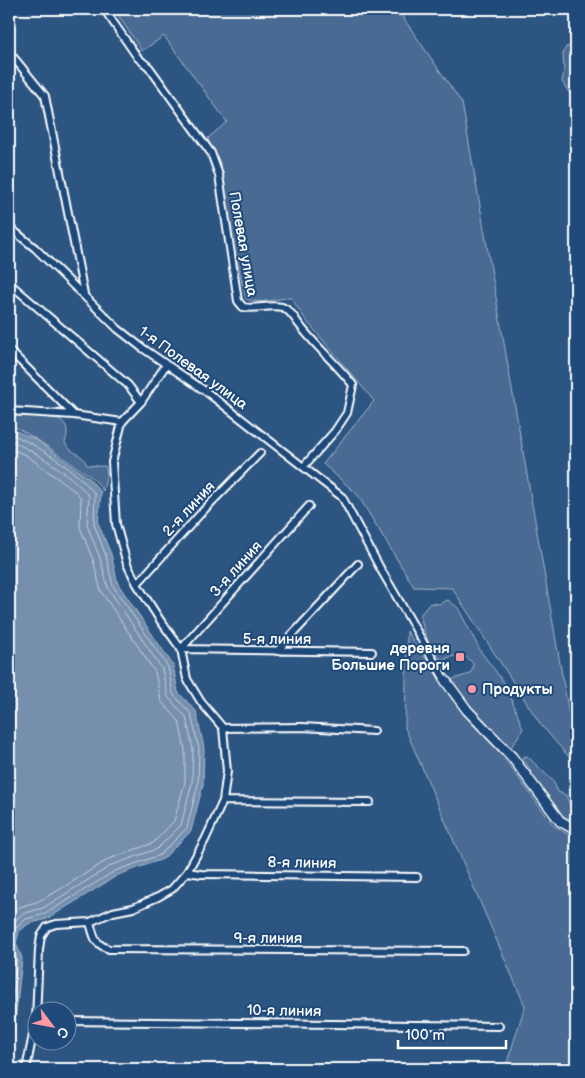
<svg xmlns="http://www.w3.org/2000/svg" width="585" height="1078" font-family="'Balsamiq Sans',sans-serif">
	<style>
		.green { fill: #486b92; stroke: #a4b5c8 }
		.water { fill: #748fad; stroke: #acbcce }
		.lines { fill: none; stroke-linecap: round; stroke-linejoin: round }
		.shore { stroke: #c7d2de; stroke-width: 1 }
		.street-casing { stroke: #fff; stroke-width: 10 }
		.secondary-casing { stroke: #fff; stroke-width: 12 }
		.street { stroke: #1f4a7a; stroke-width: 6 }
		.secondary { stroke: #1f4a7a; stroke-width: 9 }
		.poi-dot { fill: #ff9aa2; stroke: #1f4a7a; stroke-width: 2 }
		.labels { text-anchor: middle; dominant-baseline: central; stroke-width: 4; stroke-linejoin: round; paint-order: stroke }
		.street-label { font-size: 15px; fill: #fff; stroke: #1f4a7a }
		.poi-label { font-size: 15px; font-weight: bold; fill: #fff; stroke: #1f4a7a; text-anchor: end }
	</style>
	<rect width="100%" height="100%" fill="#2c5582"/>
	<filter id="ink" filterUnits="userSpaceOnUse"><feTurbulence type="fractalNoise" baseFrequency=".02" numOctaves="2"/><feDisplacementMap in="SourceGraphic" scale="10" xChannelSelector="R" yChannelSelector="G"/><feConvolveMatrix kernelMatrix="1 2 1 2 8 2 1 2 1" color-interpolation-filters="sRGB"/></filter>
	<g filter="url(#ink)">
		<!-- green -->
		<path class="green" d="M114 9H397L462 103 576 755V765L541 725 452 588 414 587 357 494 323 464 374 401 306 320 291 298C275 298 261 305 246 299L208 138 227 122 164 36 142 51Z
			M571 46 576 47V103L562 82 564 71 563 54 566 47Z
			M9 413 60 419C69 427 68 432 65 443 72 455 81 451 87 465 94 465 98 467 105 466L107 473 103 491C95 477 84 472 71 463 50 448 33 436 9 424Z
			M448 600 458 608 481 652 506 685 523 729 504 758 554 826 571 836 576 837V1069H505L525 1006 405 728 407 631 419 651 433 666 443 682 470 674 473 668V663L463 655 450 657 443 660C428 652 424 630 420 615L430 603 439 604Z
			M527 756 553 781 558 792 566 795C568 804 574 808 576 816L571 820C549 812 534 777 523 757Z"/>
		<!-- water -->
		<path class="water" d="M9 428 35 439 89 478 101 492 98 523 111 554 118 584 173 665 178 692 196 711 204 748 203 785 191 831 163 859 118 875 47 919 28 924 19 932 16 943 22 958 10 1069H9Z"/>
		<g class="lines">
			<!-- shore -->
			<path class="shore" d="M9 433C38 445 75 469 95 494L94 524 106 556 113 586 168 667 173 694 191 714 199 749 198 784 187 828 160 855 115 871 45 914 26 919 15 929 11 943 17 959 9 1037
				M9 440C35 451 71 474 89 496L87 525 100 558 108 588 162 669 168 697 186 717 193 749 192 783 181 825 157 849 112 865 43 908 22 914 9 927
				M9 448 26 455 76 492 81 498 80 527 93 560 101 591 155 672 161 701 179 721 185 750V782L174 821 153 843 109 859 59 890 39 901 20 907 9 916"/>
			<!-- street casing -->
			<g class="street-casing">
				<path id="street" d="M104 9 138 58 149 67 211 153 219 175 238 301 243 307C256 310 269 304 282 307 290 310 294 317 298 323 315 346 336 363 353 385L347 413 335 431 304 466
					M9 52 45 96 84 294
					M9 227 35 248 118 329 141 347 208 393 342 497 380 568 445 680
					M9 283 128 385 141 402
					M9 350 74 415
					M9 411 74 415 122 422
					M137 584 202 512 260 453
					M181 649 309 506
					M181 649 372 652
					M277 651 358 564
					M223 728 302 727 374 731
					M223 801 370 802
					M187 872 201 874 417 877
					M90 922C94 937 94 944 109 949L463 951
					M68 1021 499 1026
					M26 1069 36 1020 39 949 41 936 47 927 56 924 90 922 113 912 133 908 158 897 172 889 187 872 205 840 223 801 227 771 223 728 201 702 187 679 181 649 160 620 137 584 127 564 116 524 112 462 122 422 141 402 166 365"/>
			</g>
			<!-- secondary casing -->
			<g class="secondary-casing">
				<path id="secondary" d="M445 680 467 710 512 757 560 821 576 830"/>
			</g>
			<!-- street -->
			<use href="#street" class="street"/>
			<!-- secondary -->
			<use href="#secondary" class="secondary"/>
		</g>
	</g>
	<!-- markers -->
	<g class="poi-dot">
		<rect x="455" y="652" width="10" height="10" rx="2.5"/>
		<circle cx="472" cy="689" r="5"/>
	</g>
	<g class="labels">
		<!-- street labels -->
		<g class="street-label">
			<text transform="translate(243 244) rotate(80)">Полевая улица</text>
			<text transform="translate(193 368) rotate(36)">1-я Полевая улица</text>
			<text transform="translate(189 509) rotate(-47)">2-я линия</text>
			<text transform="translate(236 569) rotate(-48)">3-я линия</text>
			<text x="277" y="639">5-я линия</text>
			<text transform="translate(302 863) rotate(1)">8-я линия</text>
			<text x="268" y="938">9-я линия</text>
			<text transform="translate(284 1011) rotate(1)">10-я линия</text>
		</g>
		<!-- poi labels -->
		<g class="poi-label">
			<text x="450" y="648">деревня<tspan x="450" dy="17">Большие Пороги</tspan></text>
			<text x="482" y="689" text-anchor="start">Продукты</text>
		</g>
	</g>
	<!-- margin -->
	<rect width="585" height="1078" fill="none" stroke="#1f4a7a" stroke-width="30"/>
	<rect x="15" y="15" width="555" height="1048" fill="none" stroke="#fff" stroke-width="2" filter="url(#ink)"/>
	<!-- north arrow -->
	<g transform="translate(52 1026) rotate(122)"><circle r="24" fill="#1f4a7a" stroke="#7992af"/>
	<path d="M0-4L9 19L0 12L-9 19Z" fill="#ff9aa2"/>
	<text y="-8" font-size="14" font-weight="bold" text-anchor="middle" fill="#ffffff">С</text>
	</g>
	<!-- scale -->
	<path d="M398 1040v8h108v-8" fill="none" stroke="#ffffff" stroke-width="2.5"/>
	<text x="405" y="1040" font-size="15" fill="#ffffff" stroke="#1f4a7a" stroke-width="4" paint-order="stroke">100 m</text>
</svg>
